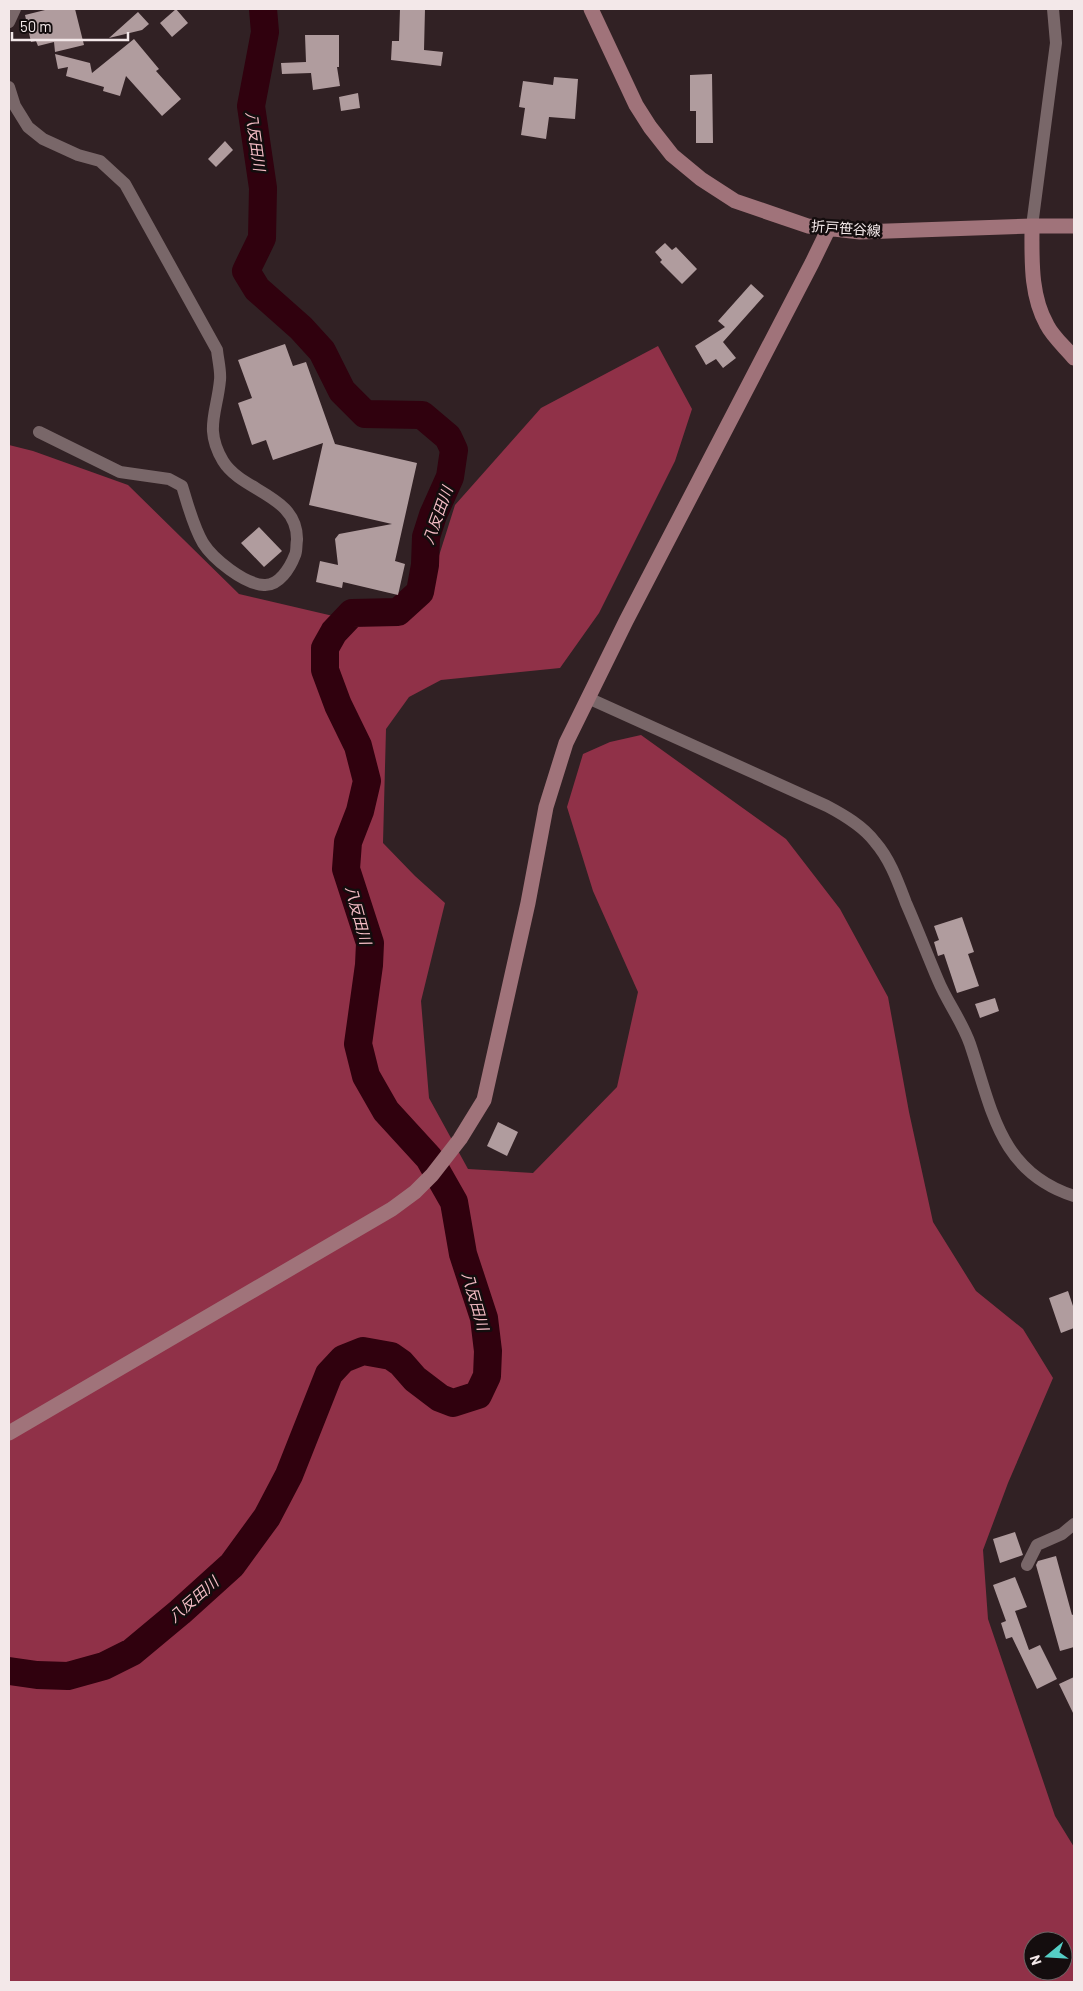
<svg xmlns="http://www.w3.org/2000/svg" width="1083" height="1991" font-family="Barlow,'Noto Sans JP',sans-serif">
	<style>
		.forest { fill: #903148; fill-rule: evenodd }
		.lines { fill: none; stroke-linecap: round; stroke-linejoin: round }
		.river { stroke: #30010e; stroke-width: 28 }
		.building { fill: #b09c9e }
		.street { stroke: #796769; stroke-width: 12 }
		.secondary { stroke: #a0737a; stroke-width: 15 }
		.labels { text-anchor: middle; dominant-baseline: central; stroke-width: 5; stroke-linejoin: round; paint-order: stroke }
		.street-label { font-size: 14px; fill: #f3e8e9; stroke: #140d0e }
		.water-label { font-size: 15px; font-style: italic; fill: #f3bcc4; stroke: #140d0e }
	</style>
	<rect width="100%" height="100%" fill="#312124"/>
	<!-- forest -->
	<path class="forest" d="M658 346 692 409 675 461 599 613 560 668 441 680 409 697 386 729 383 843 415 876 445 903 421 1001 429 1098 468 1169 533 1173 617 1087 638 992 593 891 567 807 583 754 610 742 641 735 786 839 840 909 888 997 909 1112 933 1222 976 1291 1023 1329 1053 1378 1008 1483 983 1550 988 1619 1055 1816 1074 1847V1982H9V445L33 451 128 485 239 594 346 619 425 600 455 505 541 408ZM1033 1941H1063V1971H1033Z"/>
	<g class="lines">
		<!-- river -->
		<path class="river" d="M9 1671 37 1675 68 1676 104 1666 132 1652 180 1612 232 1565 267 1517 289 1475 329 1374 343 1359 363 1351 391 1356 401 1363 415 1379 440 1398 453 1403 478 1395 487 1376 488 1351 484 1318 463 1254 454 1202 429 1158 386 1111 366 1076 358 1044 369 965 370 943 346 869 348 842 360 811 367 781 358 746 338 705 325 670V648L334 632 352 613 398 612 420 592 425 565 426 537 433 515 450 477 454 450 448 437 422 415 365 414 342 391 322 351 301 328 257 289 246 271 262 238 263 188 251 106 265 32 263 9"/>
	</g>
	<!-- building -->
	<path class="building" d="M49 9H75L84 45 55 52 54 42 38 46 36 41 31 42 25 15Z
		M176 9 188 23 172 37 160 23Z
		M400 9H425L424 50 443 52 441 66 391 60 392 41H399Z
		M138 12 149 24 142 30 109 38Z
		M305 35H339V67H337L340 86 313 90 311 73 282 74 281 63 306 62Z
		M134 39 159 69 156 71 181 99 162 116 126 76 120 96 103 91 104 87 66 76 68 67 58 69 55 54 90 63 92 73Z
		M712 74 713 143H696V111H690V75Z
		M554 77 578 79 575 119 549 117 546 139 521 135 525 108 519 107 523 81 553 85Z
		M358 93 360 108 341 111 339 97Z
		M225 141 233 150 216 167 208 159Z
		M665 243 672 250 676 247 697 269 682 284 660 262 662 260 655 252Z
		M751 284 764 296 723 342 736 358 723 368 716 359 706 365 695 346 725 327 718 321Z
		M285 344 293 366 306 362 335 444 417 463 395 561 405 564 398 595 343 582 342 588 316 582 320 561 338 565 335 539 339 534 392 524 309 505 323 443 273 460 266 440 252 445 238 403 252 398 238 360Z
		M259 527 282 551 264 567 241 543Z
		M962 917 974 952 968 954 979 986 957 993 944 954 938 956 934 942 939 940 934 926Z
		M995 998 999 1011 980 1018 975 1004Z
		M498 1122 518 1132 507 1156 487 1146Z
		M1068 1291 1074 1309V1328L1061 1333 1049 1298Z
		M1015 1532 1023 1555 1000 1563 993 1539Z
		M1056 1556 1072 1615 1074 1614V1647L1060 1651 1036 1565 1038 1561Z
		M1015 1577 1027 1607 1015 1611 1029 1650 1040 1645 1057 1679 1037 1689 1012 1637 1006 1639 1001 1623 1006 1621 993 1585Z
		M1074 1677V1715L1059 1684Z"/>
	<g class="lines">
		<!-- street -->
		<path class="street" d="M9 22 15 9
			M9 87 15 106 28 127 43 139 78 155 100 161 125 184 217 350C218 360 221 371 220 380 217 413 204 429 223 461 242 492 298 495 297 540 296 545 297 551 295 555 290 568 279 586 264 585 244 584 213 559 203 543 193 526 188 505 182 486L169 479 120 472 39 432
			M1032 226 1056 43 1053 9
			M588 698 827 806C844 815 863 826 875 842 890 859 898 882 906 903 917 928 927 954 938 980 947 1002 962 1021 970 1044 992 1109 999 1172 1074 1196
			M1027 1565 1037 1545 1062 1534 1074 1524"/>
		<!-- secondary -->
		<path class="secondary" d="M591 9 636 105 650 127 672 155 701 179 735 201 808 226 860 232 1032 226H1074
			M1032 226C1032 259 1030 295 1047 325 1053 337 1066 348 1074 358
			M9 1433 392 1209 415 1192 432 1175 460 1139 484 1100 528 903 546 807 566 743 626 621 812 263 828 230"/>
	</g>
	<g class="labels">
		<!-- street labels -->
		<g class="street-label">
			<text transform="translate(846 228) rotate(4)">折戸笹谷線</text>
		</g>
		<!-- water labels -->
		<g class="water-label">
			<text transform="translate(256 141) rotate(82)">八反田川</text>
			<text transform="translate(437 515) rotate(-70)">八反田川</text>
			<text transform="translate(359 915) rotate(75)">八反田川</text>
			<text transform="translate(476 1301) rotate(74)">八反田川</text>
			<text transform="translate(193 1599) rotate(-41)">八反田川</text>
		</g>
	</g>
	<!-- border -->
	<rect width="1083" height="1991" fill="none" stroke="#f3e8e9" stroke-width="20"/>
	<!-- north arrow -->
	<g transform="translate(1048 1956) rotate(252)"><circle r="24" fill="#140d0e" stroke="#6d6566"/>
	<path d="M0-4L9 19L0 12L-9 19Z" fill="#55cec5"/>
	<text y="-8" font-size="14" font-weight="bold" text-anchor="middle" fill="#f3e8e9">N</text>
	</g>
	<!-- scale -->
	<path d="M12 32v8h116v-8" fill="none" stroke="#f3e8e9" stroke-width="2.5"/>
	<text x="20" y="32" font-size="15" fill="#f3e8e9" stroke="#140d0e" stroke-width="4" paint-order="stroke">50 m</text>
</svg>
